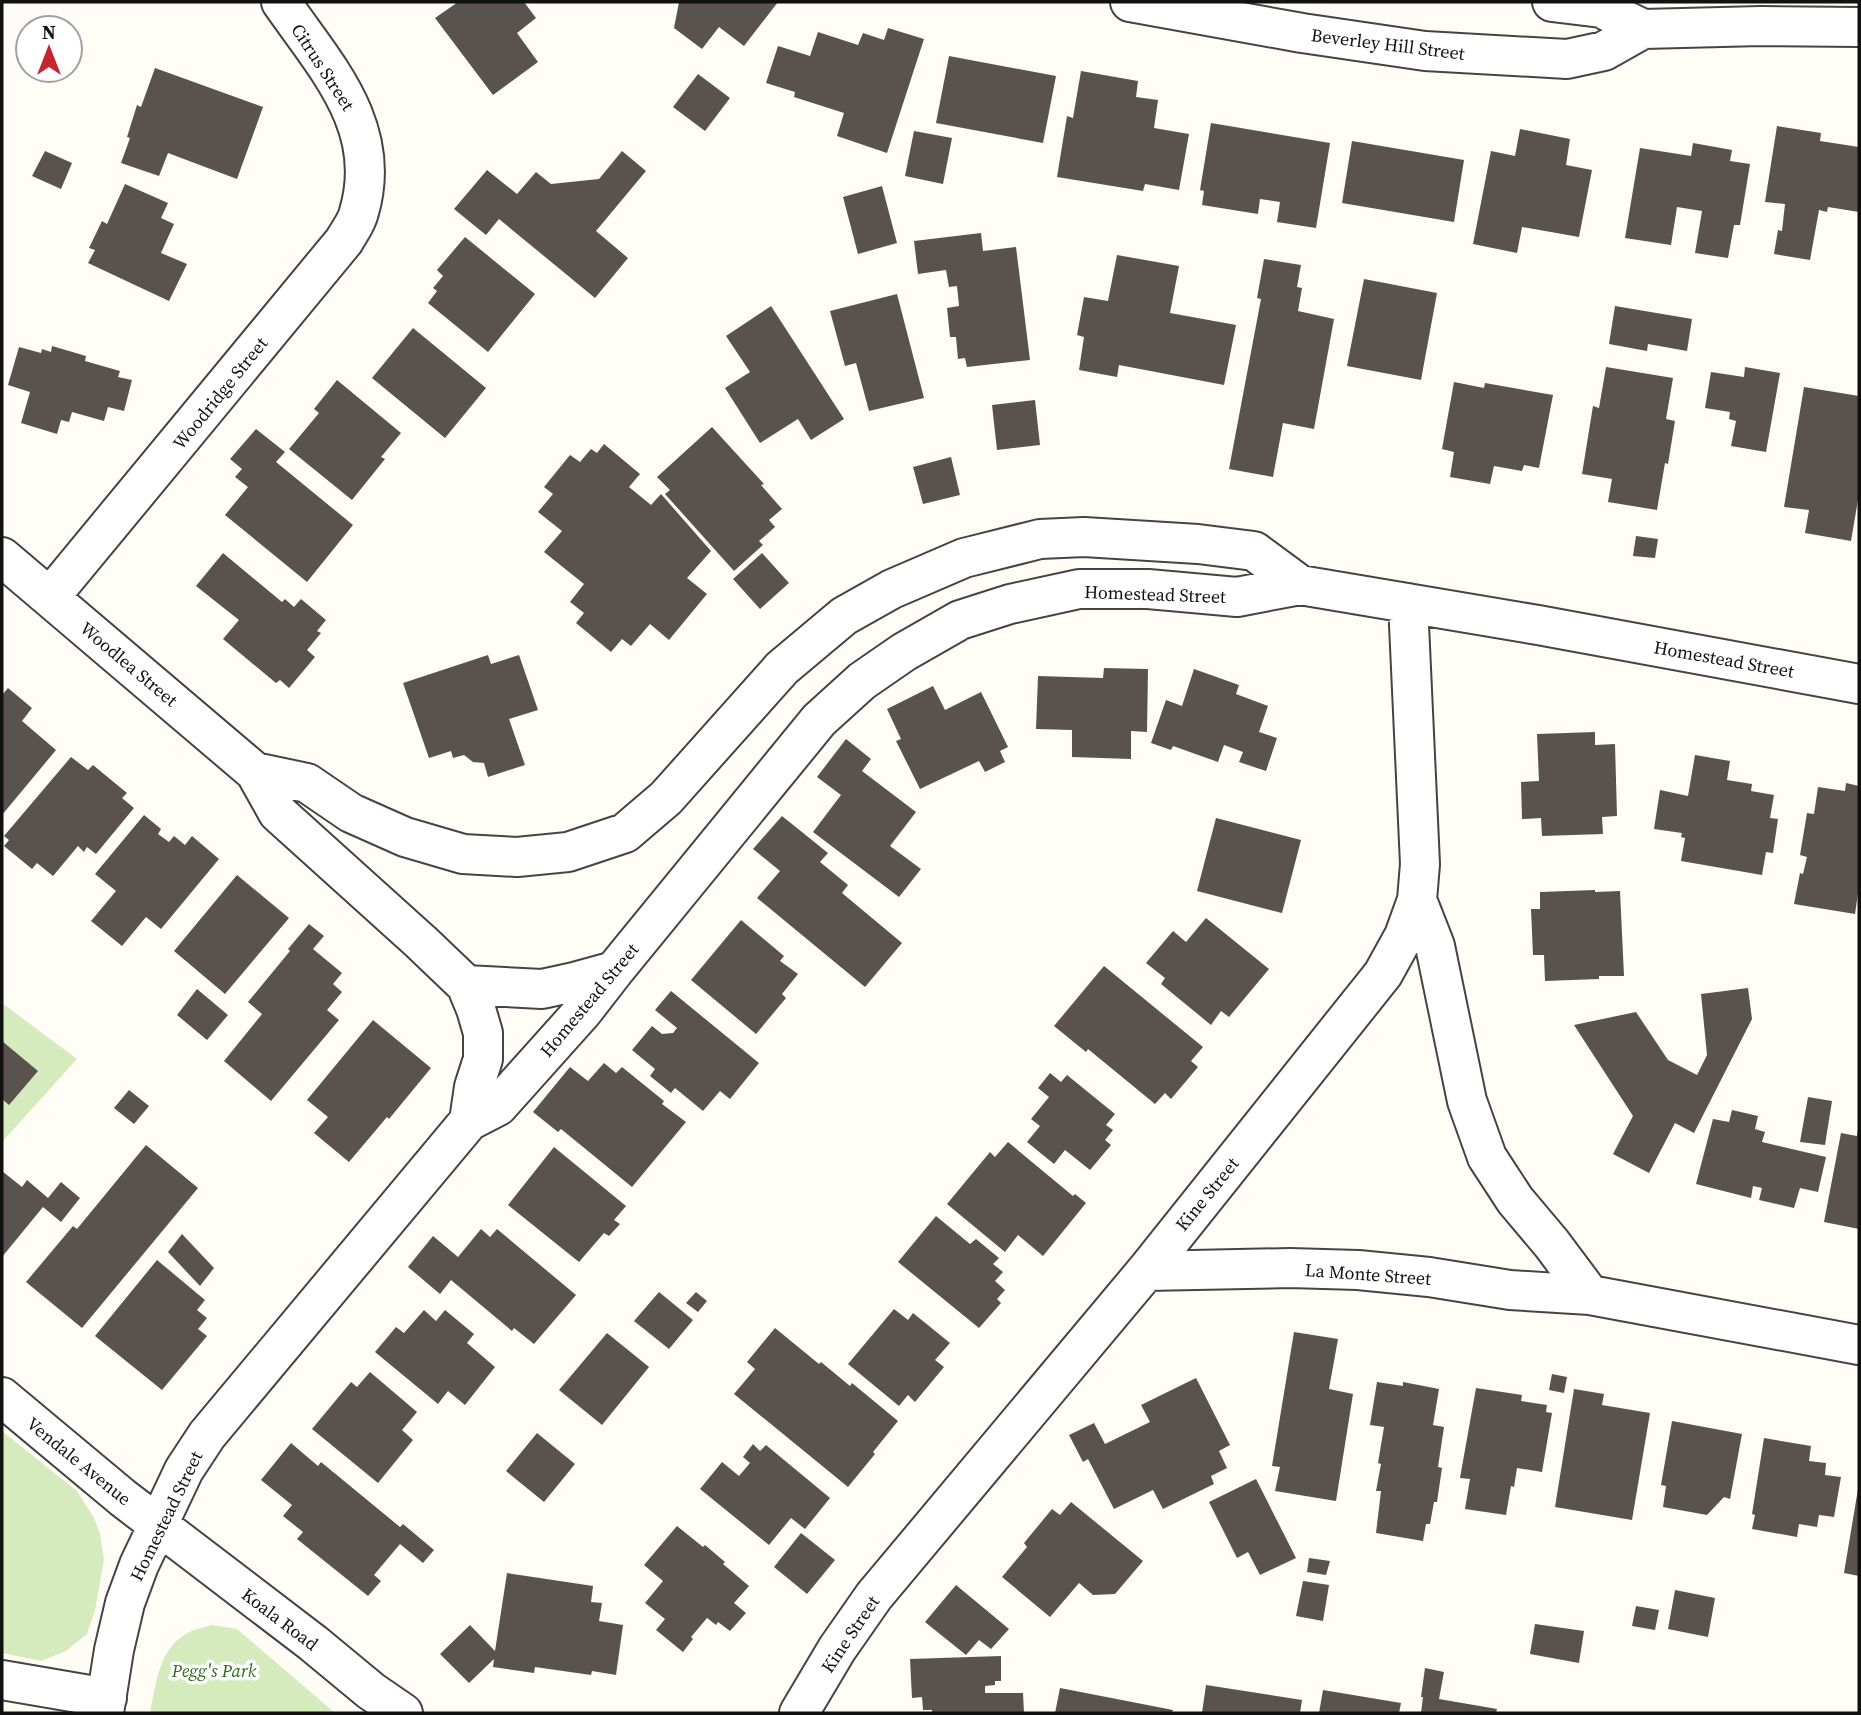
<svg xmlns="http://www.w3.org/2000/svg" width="1861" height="1715" font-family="'Source Serif 4',serif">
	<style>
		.green { fill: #d5ebbd }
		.building { fill: #5a524d }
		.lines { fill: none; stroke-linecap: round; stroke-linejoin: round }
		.minor-casing { stroke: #444; stroke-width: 42 }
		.minor { stroke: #fff; stroke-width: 38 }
		.labels { text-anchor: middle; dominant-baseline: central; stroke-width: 7; stroke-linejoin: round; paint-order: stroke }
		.street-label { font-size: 18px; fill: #111; stroke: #fff }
		.park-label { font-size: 18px; font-style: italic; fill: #2f6b1f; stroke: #fff }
	</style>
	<rect width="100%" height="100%" fill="#fffdf5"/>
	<!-- green -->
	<path class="green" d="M2 1003 77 1059 2 1142Z
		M2 1431 77 1491 94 1518 100 1533 104 1560 95 1610 87 1634 66 1651 41 1661 2 1653Z
		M212 1625 237 1629 335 1713H150C156 1685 158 1650 186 1634 193 1629 204 1628 212 1625Z"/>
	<!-- building -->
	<path class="building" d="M458 2H524L536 18 517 33 538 62 493 95 435 18Z
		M679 2H778L744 46 719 27 702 49 674 28Z
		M888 28 924 39 887 153 837 136 844 113 794 97 795 92 766 83 778 46 810 56 818 32 858 45 863 33 884 40Z
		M949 56 1056 76 1043 143 936 123Z
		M155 68 263 107 237 179 168 153 159 176 121 163 130 138 127 137 137 105 141 107Z
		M1081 71 1138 81 1136 97 1158 100 1154 128 1189 134 1179 190 1145 184 1143 191 1057 177 1067 116 1073 118Z
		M698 74 730 98 705 131 673 107Z
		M1211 123 1330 143 1316 228 1277 222 1280 202 1260 199 1258 214 1202 205 1204 191 1200 190Z
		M1777 126 1821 133 1820 141 1859 147V212L1828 207 1827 212 1819 210 1810 260 1774 254 1778 230 1782 231 1785 204 1765 202Z
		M1520 129 1570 139 1566 165 1592 170 1579 237 1522 227 1517 253 1473 244 1491 151 1515 156Z
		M914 131 952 138 943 184 905 176Z
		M1352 141 1464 160 1454 222 1342 203Z
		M1693 143 1732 150 1730 161 1750 164 1740 225H1734L1728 258 1695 253 1702 211 1677 207 1671 245 1625 238 1640 148 1691 156Z
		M45 151 72 163 61 189 32 176Z
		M622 151 646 171 596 231 628 258 595 298 499 219 486 235 454 209 487 170 517 194 536 172 551 184 599 179Z
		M125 184 168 203 161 218 174 224 161 253 187 264 169 301 88 263 95 250 89 248 102 221 107 224Z
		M882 186 897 243 858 254 843 197Z
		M981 233 983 251 1016 247 1030 360 967 367 965 358 958 359 956 337H950L947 308 959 306 957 286 949 287 946 270 918 274 914 241Z
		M465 237 535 294 488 352 428 303 437 291 433 288 443 276 437 270Z
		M1117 255 1179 266 1170 313 1236 325 1224 385 1119 365 1117 377 1079 370 1084 337 1077 335 1084 297 1108 301Z
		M1264 259 1301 265 1297 287 1302 288 1298 311 1334 319 1314 429 1283 423 1273 477 1229 469 1261 299 1257 298Z
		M1364 279 1437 293 1421 380 1347 366Z
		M897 294 924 398 869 411 856 363 845 366 830 311Z
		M771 306 844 419 811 440 798 419 760 443 725 388 750 372 726 336Z
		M1615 306 1692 319 1687 351 1648 344 1647 351 1609 344Z
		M413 328 486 388 445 438 372 378Z
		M52 346 86 356 85 361 120 371 118 377 132 380 124 411 108 407 104 421 72 412 69 422 61 420 57 434 21 423 30 392 8 385 19 347 41 353 42 349 51 352Z
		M1606 367 1673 378 1666 419 1675 421 1668 464 1665 463 1657 510 1608 502 1612 479 1582 474 1593 406 1599 408Z
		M1745 367 1780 373 1766 452 1731 446 1736 421 1729 419 1730 412 1705 408 1711 372 1744 377Z
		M337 380 401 433 381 457 385 459 352 500 289 449 319 413 314 409Z
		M1454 382 1484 388 1485 383 1553 395 1539 468 1524 465 1522 471 1494 466 1490 484 1450 477 1454 452 1442 449Z
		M1804 387 1859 396V494L1851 541 1805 533 1809 510 1784 507Z
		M1035 400 1040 445 997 450 992 405Z
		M712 427 764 484 761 485 782 509 769 520 775 527 759 541 763 545 734 571 665 494 670 490 657 477Z
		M256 429 285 452 276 462 353 525 307 582 225 515 248 487 235 477 242 469 230 459Z
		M604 444 640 474 629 487 651 505 661 494 711 551 687 578 707 594 669 640 650 624 631 646 622 639 611 652 576 623 584 613 570 602 584 584 544 552 562 531 538 512 553 494 544 487 570 455 580 462 591 449 597 453Z
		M951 457 960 495 923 504 913 467Z
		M1636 536 1658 539 1655 558 1633 556Z
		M223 553 282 602 285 599 294 607 301 599 326 620 317 631 321 633 307 650 315 657 289 688 280 680 276 683 223 639 239 620 196 586Z
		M762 553 789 583 760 609 733 579Z
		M488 655 491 664 519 655 538 710 509 719 525 765 488 777 484 763 473 762 464 755 453 758 451 751 429 758 403 683Z
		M1104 668 1148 669 1147 732 1131 731V759L1072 757V730L1036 729 1038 676 1103 678Z
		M1194 669 1239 685 1236 694 1268 706 1259 732 1277 738 1266 771 1239 762 1243 752 1224 745 1218 762 1173 746 1171 750 1151 743 1166 700 1182 706Z
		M933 686 945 710 981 692 1008 747 1000 751 1005 762 985 772 979 761 920 789 896 741 901 739 887 709Z
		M8 688 32 708 22 721 56 750 2 815V695Z
		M1595 732V745L1615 744 1617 816 1602 817 1603 834 1542 836 1541 818 1522 819 1521 782 1539 781 1537 734Z
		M846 739 871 759 862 771 916 812 890 846 921 869 899 897 813 832 841 795 817 777Z
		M1695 755 1730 761 1727 780 1752 784 1751 791 1774 795 1770 818 1778 819 1773 853 1766 852 1762 875 1681 861 1685 838 1681 837 1682 833 1654 829 1660 790 1688 796Z
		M71 757 88 770 93 765 127 793 122 798 134 808 96 854 87 847 84 852 78 846 53 876 37 863 32 869 4 846 9 840 4 836Z
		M1846 783 1859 786V886L1855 914 1794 904 1800 873 1803 874 1807 857 1800 855 1807 813 1814 814 1818 787 1845 791Z
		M144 815 161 829 158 834 169 842 174 836 185 845 192 836 219 859 161 929 146 917 122 946 91 921 116 891 95 874Z
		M782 816 828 853 820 862 848 885 842 893 902 943 865 987 757 898 780 871 753 849Z
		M1216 818 1301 840 1282 913 1197 891Z
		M237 875 289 918 225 994 174 951Z
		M1595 890V892L1620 891 1624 976H1599V979L1545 981 1544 955H1533L1531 909H1540V892Z
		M1206 918 1269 969 1229 1017 1221 1011 1211 1025 1161 984 1165 978 1146 963 1173 931 1186 942Z
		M741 920 784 956 780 961 798 974 782 994 786 998 756 1034 691 980Z
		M309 924 324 936 313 949 342 973 333 984 342 992 327 1010 339 1020 271 1101 224 1061 262 1014 248 1002 290 951 288 949Z
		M1104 966 1203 1047 1191 1061 1198 1067 1171 1099 1165 1093 1155 1104 1088 1049 1086 1052 1054 1026Z
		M1748 988 1752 1019 1694 1133 1675 1123 1649 1173 1613 1154 1633 1116 1574 1025 1636 1012 1668 1060 1697 1075 1707 1055 1701 994Z
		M197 989 228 1015 207 1040 177 1015Z
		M671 991 759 1063 730 1099 720 1091 703 1111 675 1088 671 1093 650 1076 655 1069 632 1050 652 1026 662 1034 673 1033 677 1028 655 1010Z
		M373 1020 431 1068 389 1119 387 1117 349 1162 314 1133 328 1117 307 1100Z
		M2 1041 38 1071 9 1105 2 1099Z
		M604 1063 616 1073 622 1067 664 1101 662 1104 686 1122 632 1187 561 1129 558 1132 533 1112 570 1067 588 1081Z
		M1050 1073 1061 1082 1067 1075 1115 1114 1106 1125 1113 1130 1105 1140 1111 1145 1090 1170 1065 1150 1054 1164 1027 1142 1040 1126 1031 1119 1049 1097 1038 1088Z
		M129 1090 149 1106 134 1124 114 1108Z
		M1808 1097 1832 1101 1825 1145 1800 1142Z
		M1732 1110 1758 1116 1755 1129 1765 1132 1762 1142 1826 1157 1818 1192 1800 1188 1794 1208 1759 1200 1762 1188 1753 1186 1751 1198 1696 1184 1713 1119 1729 1122Z
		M1858 1129H1859V1229L1824 1222 1841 1133 1857 1136Z
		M1008 1142 1073 1196 1075 1194 1086 1203 1043 1256 1018 1235 1005 1252 947 1204 990 1152 995 1157Z
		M146 1145 198 1188 82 1328 26 1282 73 1226 77 1229Z
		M554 1147 626 1206 614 1220 620 1224 609 1236 604 1233 579 1262 508 1205Z
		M2 1171 22 1187 27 1180 48 1198 61 1182 80 1198 61 1222 43 1207 2 1257Z
		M936 1216 970 1244 976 1239 999 1258 993 1264 1003 1272 995 1281 1005 1290 997 1299 1001 1303 979 1328 898 1262Z
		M481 1229 490 1237 497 1229 576 1295 534 1344 514 1328 512 1331 451 1280 440 1294 408 1267 433 1236 458 1257Z
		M182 1234 214 1268 200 1286 168 1252Z
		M157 1260 205 1300 197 1310 207 1318 198 1329 207 1336 162 1390 95 1336Z
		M659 1292 693 1320 669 1349 634 1321Z
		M696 1292 707 1301 698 1312 686 1303Z
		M894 1309 908 1320 913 1313 950 1343 935 1360 944 1367 915 1402 908 1395 899 1406 848 1364Z
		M424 1310 436 1321 445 1310 474 1334 467 1343 495 1367 465 1405 448 1391 438 1404 375 1352 396 1327 404 1333Z
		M775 1328 819 1364 821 1362 850 1386 852 1383 898 1421 873 1452 875 1454 848 1487 734 1394 755 1369 747 1362Z
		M1294 1332 1338 1339 1329 1389 1353 1394 1336 1501 1275 1491 1280 1467 1272 1466Z
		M607 1333 649 1367 602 1425 559 1390Z
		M370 1372 417 1412 402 1430 413 1440 378 1483 312 1429 351 1382 357 1387Z
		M1552 1374 1567 1377 1564 1393 1549 1390Z
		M1196 1378 1230 1445 1219 1451 1227 1468 1211 1476 1214 1484 1163 1509 1153 1490 1114 1509 1088 1459 1083 1462 1069 1435 1094 1423 1105 1444 1150 1422 1141 1405Z
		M1377 1382 1403 1386V1382L1439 1389 1433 1425 1444 1427 1438 1467 1442 1468 1437 1502H1434L1430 1524H1426L1423 1541 1376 1533 1381 1491H1376L1381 1464 1378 1463 1384 1427 1370 1425Z
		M1476 1388 1522 1395 1521 1401 1547 1405 1546 1412 1552 1413 1542 1472 1517 1468 1514 1487 1511 1486 1506 1515 1465 1509 1470 1479 1460 1478Z
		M1574 1389 1604 1394 1602 1405 1650 1413 1632 1520 1555 1507Z
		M1672 1421 1742 1434 1730 1499 1724 1497 1707 1515 1663 1507 1666 1486 1661 1485Z
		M537 1433 575 1464 544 1502 506 1471Z
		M1764 1438 1811 1446 1809 1461 1826 1463 1825 1475 1841 1477 1834 1517 1819 1515 1817 1527 1799 1524 1797 1537 1752 1529 1755 1515 1752 1514Z
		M291 1443 318 1466 321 1462 400 1527 403 1524 434 1550 423 1563 400 1544 374 1575 381 1581 368 1596 297 1539 303 1532 283 1516 292 1505 261 1480Z
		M753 1444 760 1451 766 1445 830 1498 805 1529 791 1518 769 1545 700 1489 722 1462 739 1476 750 1463 743 1457Z
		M1256 1479 1296 1558 1260 1575 1248 1552 1237 1558 1209 1502Z
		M1858 1489H1859V1576L1844 1573Z
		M1071 1502 1143 1561 1115 1594 1093 1595 1079 1583 1050 1617 1002 1577 1027 1547 1024 1543 1052 1509 1060 1515Z
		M677 1526 703 1547 705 1545 725 1562 723 1564 749 1586 734 1603 746 1613 730 1631 718 1622 716 1625 707 1618 691 1637 693 1639 683 1652 656 1630 665 1619 645 1603 663 1581 644 1565Z
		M801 1533 835 1560 807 1594 774 1567Z
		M1309 1558 1330 1561 1326 1575 1307 1572Z
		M507 1573 593 1586 591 1602 602 1603 599 1621 623 1625 616 1675 592 1671 591 1675 535 1667 534 1673 493 1667 494 1659 469 1683 440 1654 470 1625 495 1651Z
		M1303 1581 1329 1585 1323 1621 1296 1616Z
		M956 1585 1009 1629 991 1649 979 1640 966 1655 925 1622Z
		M1675 1590 1715 1598 1708 1637 1668 1629Z
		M1636 1606 1659 1610 1655 1630 1632 1626Z
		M1535 1624 1584 1631 1579 1663 1530 1654Z
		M1001 1656V1681H995V1685L985 1686V1693H1023L1024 1713H938L932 1712V1710H923L922 1697 912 1698 910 1659Z
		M1425 1668 1444 1672 1439 1699 1497 1709 1496 1713H1421L1423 1697H1421Z
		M1206 1685 1302 1700 1300 1713H1202Z
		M1060 1688 1173 1710 1172 1713H1055Z
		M1323 1690 1401 1703 1399 1713H1319Z"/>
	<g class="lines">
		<!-- minor casing -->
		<g class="minor-casing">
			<path id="minor" d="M1130 2 1302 33 1425 51 1567 59 1604 51 1643 29 1761 26 1859 27
				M1552 2 1601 8 1643 29
				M2 557 255 772 278 813 421 942 466 985 476 1009 483 1033V1059L474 1087 469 1121
				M50 597 344 241C349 232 357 222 359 212 384 127 326 67 281 2
				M255 772 307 783 351 813 405 837 463 854 517 857 568 852 625 833 666 798 782 668 844 616 892 589 964 558 1040 539 1084 537 1198 544 1254 551 1300 585
				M1417 900 1435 946 1467 1101 1487 1157 1515 1200 1552 1244 1590 1295
				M466 985 542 989 574 982 614 971
				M1146 1271 1290 1268 1358 1270 1429 1277 1510 1290 1590 1295 1859 1345
				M2 1397 123 1498 313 1643 371 1691 403 1713
				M2 1680 107 1698
				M104 1713 114 1650 125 1603 139 1565 184 1470 207 1435 469 1121 498 1106 583 1011 614 971 819 720 862 681 904 652 960 620 1010 604 1079 589H1148L1237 597 1300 585 1538 625 1859 684
				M799 1713 837 1649 874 1596 1146 1271 1383 974 1404 936 1417 900 1420 864 1408 603"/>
		</g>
		<!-- minor -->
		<use href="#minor" class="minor"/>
	</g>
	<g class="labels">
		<!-- street labels -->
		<g class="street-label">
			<text transform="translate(1388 44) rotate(7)">Beverley Hill Street</text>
			<text transform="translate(323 67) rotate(57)">Citrus Street</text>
			<text transform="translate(220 393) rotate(-51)">Woodridge Street</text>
			<text transform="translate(1155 594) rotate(2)">Homestead Street</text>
			<text transform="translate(1724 659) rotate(10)">Homestead Street</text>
			<text transform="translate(129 664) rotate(40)">Woodlea Street</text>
			<text transform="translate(589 1000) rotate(-50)">Homestead Street</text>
			<text transform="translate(1207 1194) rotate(-51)">Kine Street</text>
			<text transform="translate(1368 1274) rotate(4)">La Monte Street</text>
			<text transform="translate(79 1461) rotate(39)">Vendale Avenue</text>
			<text transform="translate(166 1516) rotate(-64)">Homestead Street</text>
			<text transform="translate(280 1619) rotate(37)">Koala Road</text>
			<text transform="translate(850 1634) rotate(-56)">Kine Street</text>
		</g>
		<!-- park labels -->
		<g class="park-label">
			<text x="214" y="1670">Pegg's Park</text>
		</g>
	</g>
	<!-- border -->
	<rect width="1861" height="1715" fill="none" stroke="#111111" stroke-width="7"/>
	<!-- north arrow -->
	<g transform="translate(49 49)"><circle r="33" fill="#ffffff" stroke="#a0a0a0" stroke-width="2"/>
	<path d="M0-5L12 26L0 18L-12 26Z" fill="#c4262e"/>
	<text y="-10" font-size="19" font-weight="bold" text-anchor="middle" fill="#111111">N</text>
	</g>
</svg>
